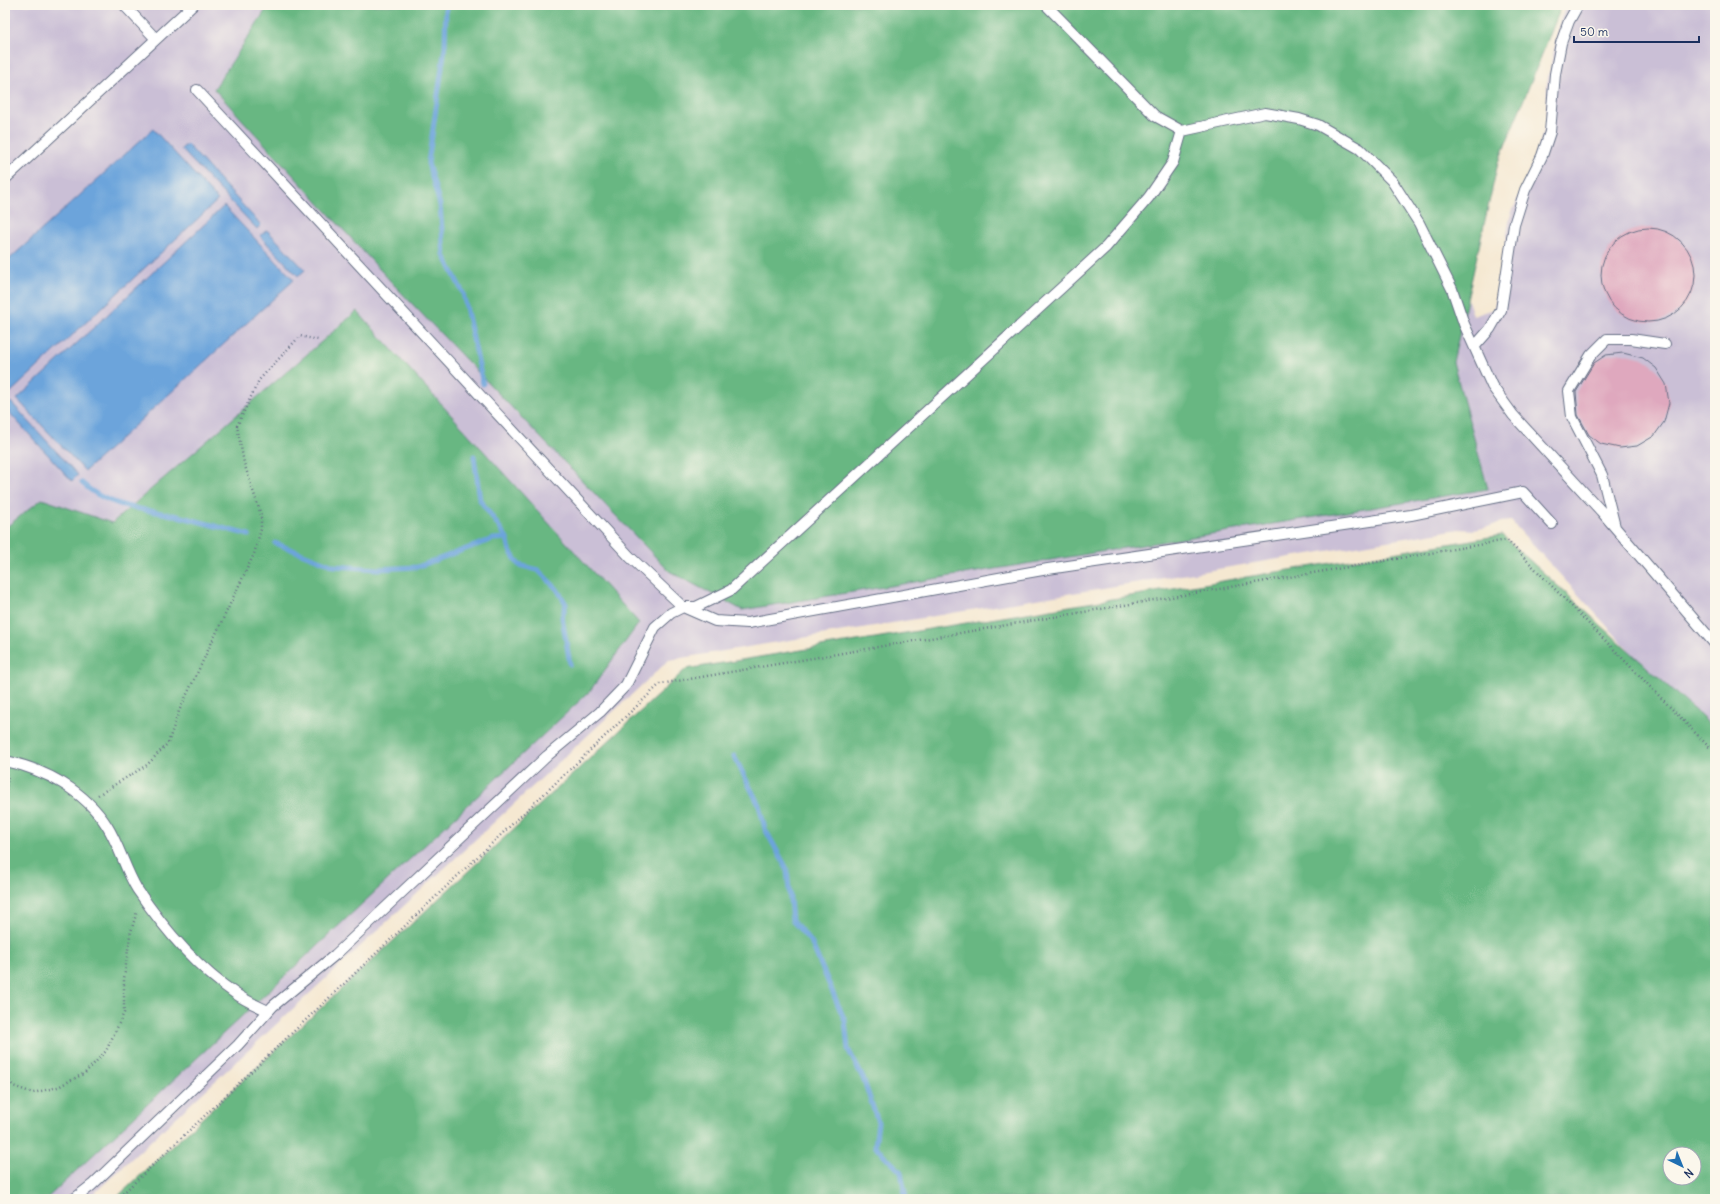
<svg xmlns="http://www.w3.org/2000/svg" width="1720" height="1204" font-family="Delius,sans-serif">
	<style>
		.industrial { fill: #cabfd6 }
		.forest { fill: #68b782; stroke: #427370; fill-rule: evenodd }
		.water { fill: #6ca4db; stroke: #446a9c }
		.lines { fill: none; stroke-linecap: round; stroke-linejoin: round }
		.stream { stroke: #6ca4db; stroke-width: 5 }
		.building { fill: #dfa8be }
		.lane-casing { stroke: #677086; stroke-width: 12 }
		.path { stroke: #677086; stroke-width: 2.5; stroke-dasharray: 1 3; stroke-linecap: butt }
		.lane { stroke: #fff; stroke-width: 10 }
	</style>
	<rect width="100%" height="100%" fill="#fbf7ec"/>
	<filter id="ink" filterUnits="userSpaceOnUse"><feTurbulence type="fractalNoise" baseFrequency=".025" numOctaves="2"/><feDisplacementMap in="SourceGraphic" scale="8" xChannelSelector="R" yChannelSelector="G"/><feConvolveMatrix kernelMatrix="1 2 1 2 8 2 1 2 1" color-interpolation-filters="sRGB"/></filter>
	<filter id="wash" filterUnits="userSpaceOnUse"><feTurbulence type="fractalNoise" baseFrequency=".012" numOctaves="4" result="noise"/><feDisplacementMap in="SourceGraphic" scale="16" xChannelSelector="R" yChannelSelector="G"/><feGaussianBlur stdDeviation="0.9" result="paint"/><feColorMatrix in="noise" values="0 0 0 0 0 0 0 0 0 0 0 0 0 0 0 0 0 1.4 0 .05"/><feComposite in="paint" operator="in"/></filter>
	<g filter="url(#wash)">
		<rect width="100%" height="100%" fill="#f5e8d1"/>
		<!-- industrial -->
		<path class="industrial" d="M5 5H1059L1464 287 1473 316 1494 309 1510 217 1537 153 1546 122 1547 82 1561 17 1567 5H1715V737L1682 708 1511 521 1501 522 1488 527 1474 530 1459 529 669 660 88 1199H5Z"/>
		<!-- forest -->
		<path class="forest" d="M269 5H1562L1498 163 1453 362 1488 489 742 610 669 571 395 286 214 89Z
			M357 311 639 623 589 692 46 1199H5V528L42 499 112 523Z
			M1502 535 1715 729V1199H115L686 669ZM1670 1154H1694V1178H1670Z"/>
		<!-- water -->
		<path class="water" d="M153 129 218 200 11 392 5 386V263Z
			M187 144 261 225 257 229 181 149Z
			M224 206 294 280 85 471 17 399Z
			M267 230 305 270 298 276 260 236Z
			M11 402 78 475 72 481 5 408Z"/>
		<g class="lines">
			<!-- stream -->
			<path class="stream" d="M446 5 445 47 428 163 440 205 444 255 463 293 483 384
				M474 456 480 500 507 538 510 551 519 565 538 570 557 589 566 604 562 617 570 664
				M82 483C108 508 145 509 178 516 202 522 226 529 249 535
				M275 543 334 566 378 569 417 567 493 539 507 538
				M734 756 759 805 765 829 787 869 792 920 811 942 845 1021 848 1049 863 1078 878 1122 875 1146 901 1172 906 1199"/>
		</g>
		<g id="blocks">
			<!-- building -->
			<path class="building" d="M1601 275a47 47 0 1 1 94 0a47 47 0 1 1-94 0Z
				M1623 353 1643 358 1656 368 1666 384 1669 403 1664 422 1654 436 1637 446 1620 448 1601 444 1589 435 1578 415 1576 392 1594 363 1606 355Z"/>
		</g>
	</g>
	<g filter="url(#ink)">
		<use href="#blocks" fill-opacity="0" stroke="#677086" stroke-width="1"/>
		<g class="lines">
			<!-- lane casing -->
			<g class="lane-casing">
				<path id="lane" d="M124 5 156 39
					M1046 5 1155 116 1182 131 1265 113 1299 119 1318 125 1360 149 1392 181 1419 223 1452 289 1464 324 1492 386 1513 415 1601 511 1715 644
					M197 90 630 557 683 607 715 621 748 623 1048 569 1411 515 1523 492 1552 524
					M5 179 193 5
					M1475 346 1490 329 1501 310 1514 225 1525 190 1542 156 1550 132 1555 74 1561 43 1569 21 1578 5
					M1615 527 1602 475 1572 417 1569 391 1591 355 1607 339H1631L1665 344
					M5 761C45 769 85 791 107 826 119 845 125 869 137 889 164 929 196 967 236 994 246 1001 258 1006 268 1011
					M74 1199 92 1185 238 1045 273 1006 335 955 547 756 600 712 626 685 655 627 671 613 683 607H696L731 590 1106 247 1149 197 1173 162 1182 131"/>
			</g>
			<!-- path -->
			<path class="path" d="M98 795 147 765 168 743 179 711 254 554 261 529V515L244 463 237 426 259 380 300 336 318 340
				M5 802 8 774
				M5 1074 13 1086 33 1093 58 1087 85 1073 106 1051 124 1013V979L130 935 137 911
				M117 1199 660 684 1507 540 1710 748 1715 746"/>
			<!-- lane -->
			<use href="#lane" class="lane"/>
		</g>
	</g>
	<!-- margin -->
	<rect width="1720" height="1204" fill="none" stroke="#fbf7ec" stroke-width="20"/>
	<!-- north arrow -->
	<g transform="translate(1682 1166) rotate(137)"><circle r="19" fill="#fbf7ec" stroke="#a1a7b3"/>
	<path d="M0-3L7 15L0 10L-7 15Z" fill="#1f6fb2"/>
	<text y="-6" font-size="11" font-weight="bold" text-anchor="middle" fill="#1b2f5e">N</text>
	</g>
	<!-- scale -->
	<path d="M1574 36v6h125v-6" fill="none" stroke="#1b2f5e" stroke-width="2"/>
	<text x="1580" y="36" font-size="12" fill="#1b2f5e" stroke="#fbf7ec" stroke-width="3" paint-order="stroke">50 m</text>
</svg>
